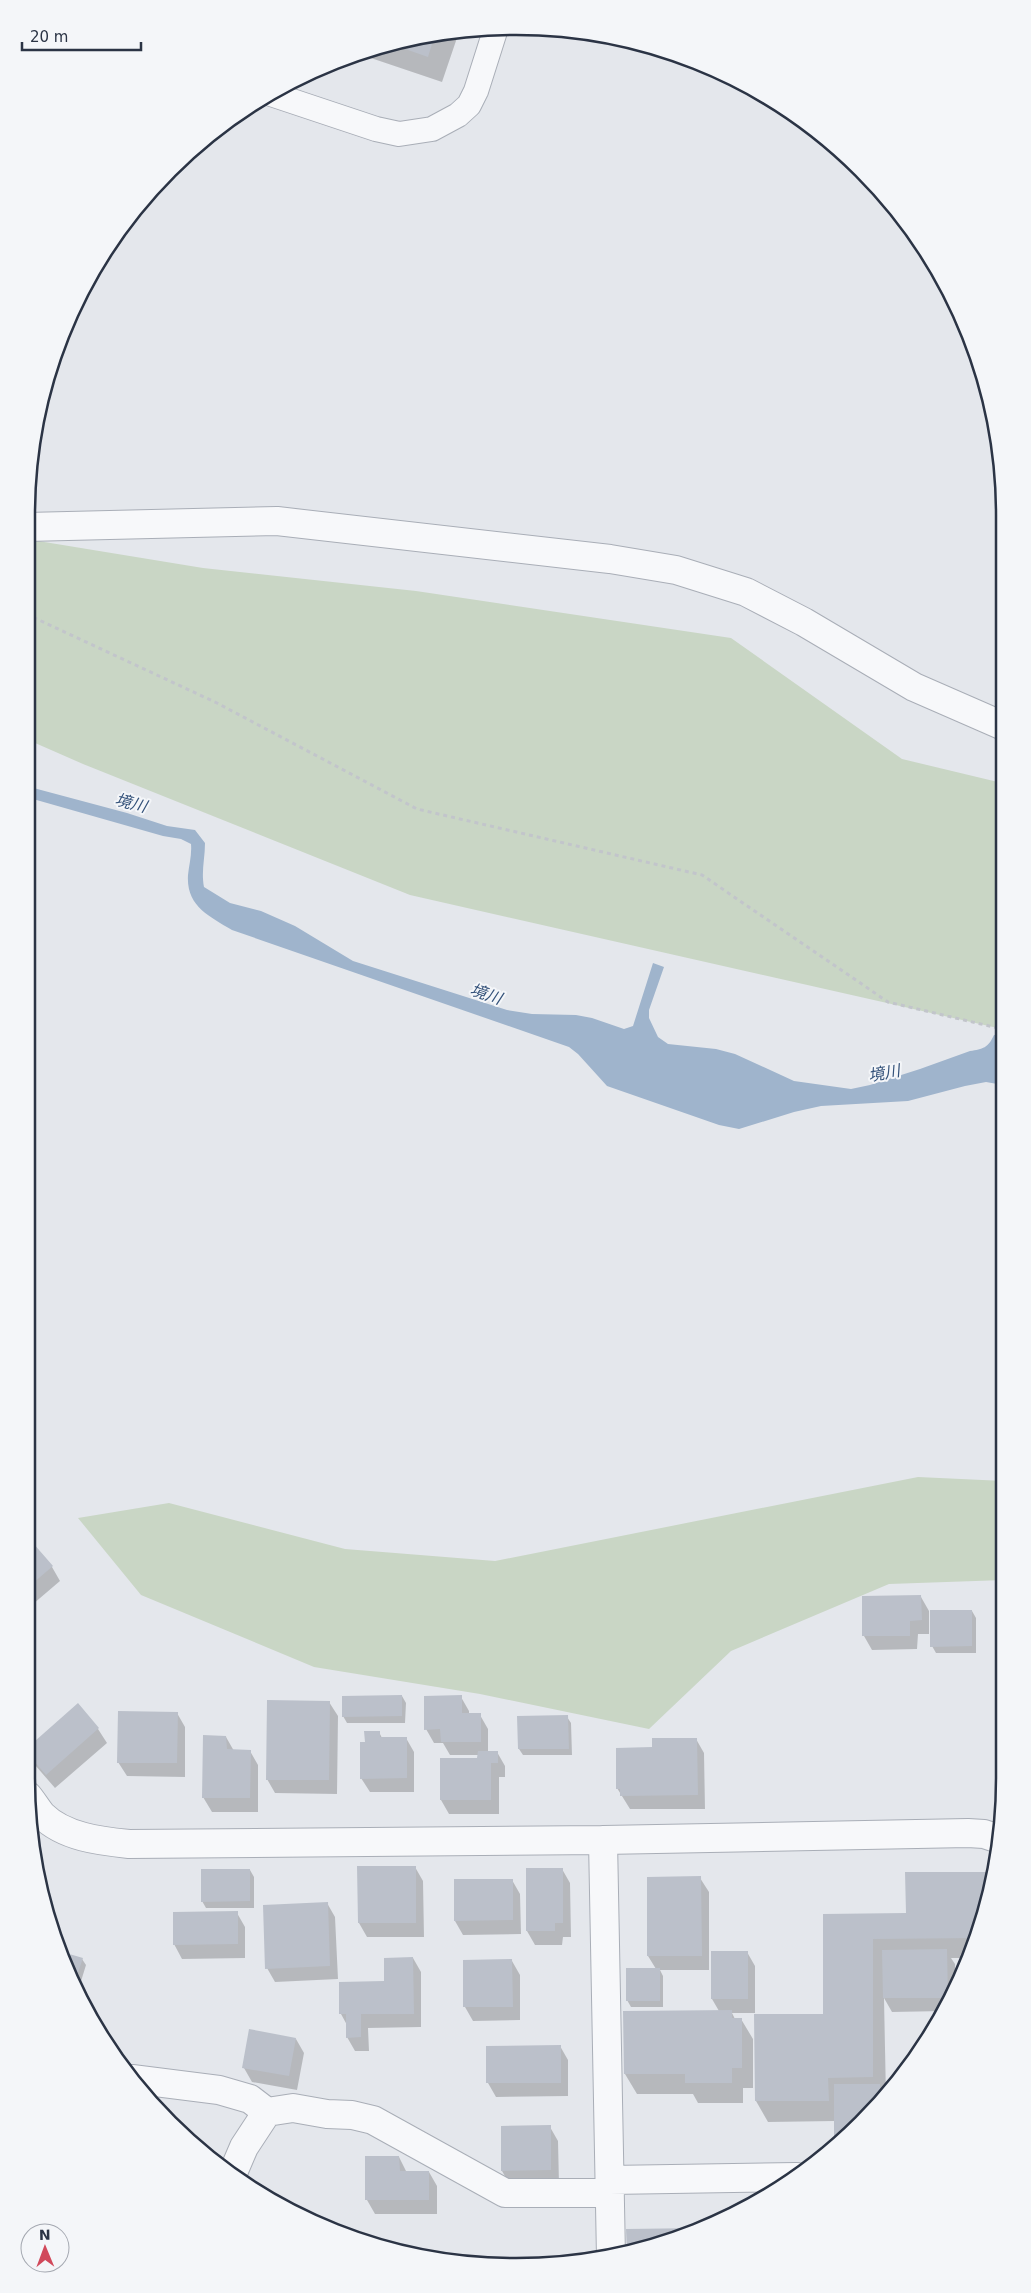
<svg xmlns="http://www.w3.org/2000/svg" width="1031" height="2293" font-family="'DejaVu Sans','Noto Sans JP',sans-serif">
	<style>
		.green { fill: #c9d6c5 }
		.water { fill: #9fb4cc }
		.shadow { fill: #0003 }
		.building { fill: #bbc0ca }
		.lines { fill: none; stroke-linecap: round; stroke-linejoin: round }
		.service-casing { stroke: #a9aeb7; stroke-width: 26 }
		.minor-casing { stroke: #a9aeb7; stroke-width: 30 }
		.path { stroke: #c2c5cb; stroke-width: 3; stroke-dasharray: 4 4; stroke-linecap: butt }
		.service { stroke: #f7f8fa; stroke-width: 24 }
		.minor { stroke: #f7f8fa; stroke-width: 28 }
		.labels { text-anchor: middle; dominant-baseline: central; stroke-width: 4; stroke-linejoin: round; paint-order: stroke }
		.water-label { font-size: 16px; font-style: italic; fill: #34527a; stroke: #f4f6f9 }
		.rim { fill: none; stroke: #2b3445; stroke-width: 2.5 }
	</style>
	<rect width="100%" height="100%" fill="#e4e7ec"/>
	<!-- green -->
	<path class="green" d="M26 539 203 568 416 591 731 638 902 759 1002 783V1029L410 895 83 764 26 739Z
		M918 1477 1004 1481V1580L889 1584 731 1651 649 1729 480 1694 314 1667 141 1595 78 1518 169 1503 345 1549 495 1561Z"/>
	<!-- water -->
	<path class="water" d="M26 786 127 813 167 826 195 830 205 843C205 859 201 871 204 887L230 903 261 911 295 926 353 961 507 1010 532 1014 576 1015 592 1018 624 1029 633 1026 653 963 664 967 649 1010V1018L658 1037 668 1044 716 1049 735 1054 794 1081 851 1089 870 1085 920 1069 970 1051C983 1049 988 1048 994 1035L1002 1034 1003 1085 986 1082 965 1086 908 1101 821 1106 794 1112 739 1129 719 1125 607 1086 578 1054 569 1047 232 930C209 916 186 906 188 875 189 865 192 855 191 844L181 839 163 836 26 797Z"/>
	<!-- shadow -->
	<path class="shadow" d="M459 32 442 82 359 54 420 36Z
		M26 1537 52 1567 60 1581 26 1610Z
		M921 1597 929 1611V1634H918L917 1649 872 1650 864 1636Z
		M972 1611 976 1618V1653H936L932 1646Z
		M402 1696 406 1703 405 1723H347L343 1716Z
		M461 1697 469 1711V1715H480L488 1729V1752H497L505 1766V1777H499V1814H449L441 1800 478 1759 479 1755H450L443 1743H434L426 1729Z
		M329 1702 338 1716 337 1794 275 1793 267 1779Z
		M78 1705 98 1729 107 1743 55 1788 35 1765 26 1751Z
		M177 1713 185 1727V1777L127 1776 118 1762Z
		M567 1717 571 1723 572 1755H523L519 1749Z
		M379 1732 382 1738H406L414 1752V1792H370L361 1778 366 1743Z
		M226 1737 234 1751H250L258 1765V1812H212L203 1797Z
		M696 1739 704 1753 705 1809H630L617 1788 653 1748Z
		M415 1867 423 1881 424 1937H367L359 1923Z
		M562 1869 570 1883 571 1937H563L562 1945H535L527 1931V1870Z
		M250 1870 254 1877V1908H206L202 1901Z
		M993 1873 995 1876 970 1958H951L955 1964V1990L944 2011 892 2012 884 1998 886 2097 883 2100 835 2145V2121L768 2122 756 2101V2015H824V1915L907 1914Z
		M700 1878 709 1892V1970H660L663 1976V2007H631L627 2000 656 1969 648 1956Z
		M512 1880 520 1894 521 1934 463 1935 455 1921Z
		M327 1903 335 1917 338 1979 275 1982 267 1968Z
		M237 1913 245 1927V1958L182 1959 174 1944Z
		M60 1952 82 1959 86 1965 78 1991Z
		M747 1952 755 1966V2013H732L735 2019H741L753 2039V2088H743V2103H698L693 2094H637L625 2074 719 2011 712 1999Z
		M413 1958 421 1972V2027L368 2028 369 2051H355L347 2037V2025L341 2014 385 1982Z
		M464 1961H512L520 1975V2020L473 2021 465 2007Z
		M296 2039 304 2053 297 2090 252 2082 244 2068Z
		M560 2046 568 2060V2096L496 2097 488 2083Z
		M156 2108 169 2110 177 2124V2127Z
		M550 2127 558 2141 559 2184 510 2185 502 2171Z
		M399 2157 407 2173 429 2172 437 2186V2214H375L367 2200Z"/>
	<!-- building -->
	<path class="building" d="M435 34 428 57 391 44 420 36Z
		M26 1535 53 1566 26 1589Z
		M921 1595 922 1620 910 1621V1636H862V1596Z
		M930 1610H972V1646L930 1647Z
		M402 1695V1716L342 1717V1696Z
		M462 1695V1713H481V1742H441L440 1729 424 1730V1696Z
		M267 1700 330 1701 329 1780H266Z
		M78 1703 99 1728 46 1775 26 1752V1749Z
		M118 1711 178 1712 177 1763H117Z
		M568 1715 569 1749H518L517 1716Z
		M364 1731H380V1737H407V1778L360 1779V1742H365Z
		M203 1735 226 1736 227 1749 251 1750 250 1798H202Z
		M652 1738H697L698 1795 620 1796V1789H616V1748L652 1747Z
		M478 1751H498V1763H491V1800H440V1758H477Z
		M357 1866H416V1923H358Z
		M526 1868H563V1923H555V1931H526Z
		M201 1869H250V1901L201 1902Z
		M905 1872H994L976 1938 873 1939V2077L828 2078 829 2101H755L754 2014H823V1914L906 1913Z
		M701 1876 702 1956H647V1877Z
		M454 1879H513V1920L454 1921Z
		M328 1902 330 1966 265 1969 263 1905Z
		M238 1911V1944L173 1945V1912Z
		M947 1949 948 1998H883L882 1950Z
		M59 1951 83 1958 74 1984Z
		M711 1951H748V1999H711Z
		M413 1957 414 2014H361V2037L346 2038V2014H339V1982L384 1981V1958Z
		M512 1959 513 2007H463V1960Z
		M626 1968H660V2001H626Z
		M732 2010V2018H742V2068H732V2083H685V2074H624L623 2011Z
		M249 2029 296 2038 289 2076 242 2068Z
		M561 2045V2083H486V2046Z
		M834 2084H880V2103L834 2146Z
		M154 2106 170 2109 168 2119 165 2116Z
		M551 2125V2170L501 2171V2126Z
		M365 2156H399L400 2171H429V2200H365Z
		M701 2228 673 2241 627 2253 626 2229Z"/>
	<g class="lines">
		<!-- service casing -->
		<g class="service-casing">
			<path id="service" d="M271 94 376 129 399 134 432 129 458 115 469 105 476 91 496 28"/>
		</g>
		<!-- minor casing -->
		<g class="minor-casing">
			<path id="minor" d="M26 527 277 521 610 559 676 570 746 592 804 622 914 687 1001 725
				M28 1796C33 1802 37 1809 42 1815 64 1837 100 1841 129 1844L603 1840 968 1833 984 1834 999 1839
				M603 1840 611 2257
				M132 2079 219 2090 250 2099 267 2112 293 2108 327 2114 352 2115 373 2120 505 2193H610
				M232 2175 244 2147 267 2112
				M610 2180 797 2177"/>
		</g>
		<!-- path -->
		<path class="path" d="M26 614 217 703 417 809 702 875 888 1002 1002 1029"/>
		<!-- service -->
		<use href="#service" class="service"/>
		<!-- minor -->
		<use href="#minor" class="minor"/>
	</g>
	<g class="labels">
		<!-- water labels -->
		<g class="water-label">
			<text transform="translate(131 803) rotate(15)">境川</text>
			<text transform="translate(486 994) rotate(19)">境川</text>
			<text transform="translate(884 1073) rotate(-10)">境川</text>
		</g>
	</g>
	<!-- crop -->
	<path d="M0 0H1031V2293H0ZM515 35H516A480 480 0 0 1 996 515V1778A480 480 0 0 1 516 2258H515A480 480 0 0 1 35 1778V515A480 480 0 0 1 515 35Z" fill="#f4f6f9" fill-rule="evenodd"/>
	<path class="rim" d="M515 35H516A480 480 0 0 1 996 515V1778A480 480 0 0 1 516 2258H515A480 480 0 0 1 35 1778V515A480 480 0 0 1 515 35Z"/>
	<!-- north arrow -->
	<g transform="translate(45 2248) rotate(359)"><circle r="24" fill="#f4f6f9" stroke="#a4a8b1"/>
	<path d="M0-4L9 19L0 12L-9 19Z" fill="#d1495b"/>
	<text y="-8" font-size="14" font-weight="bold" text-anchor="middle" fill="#2b3445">N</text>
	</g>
	<!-- scale -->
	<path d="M22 42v8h119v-8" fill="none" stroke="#2b3445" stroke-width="2.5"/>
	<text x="30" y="42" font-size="15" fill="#2b3445" stroke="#f4f6f9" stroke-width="4" paint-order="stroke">20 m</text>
</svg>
